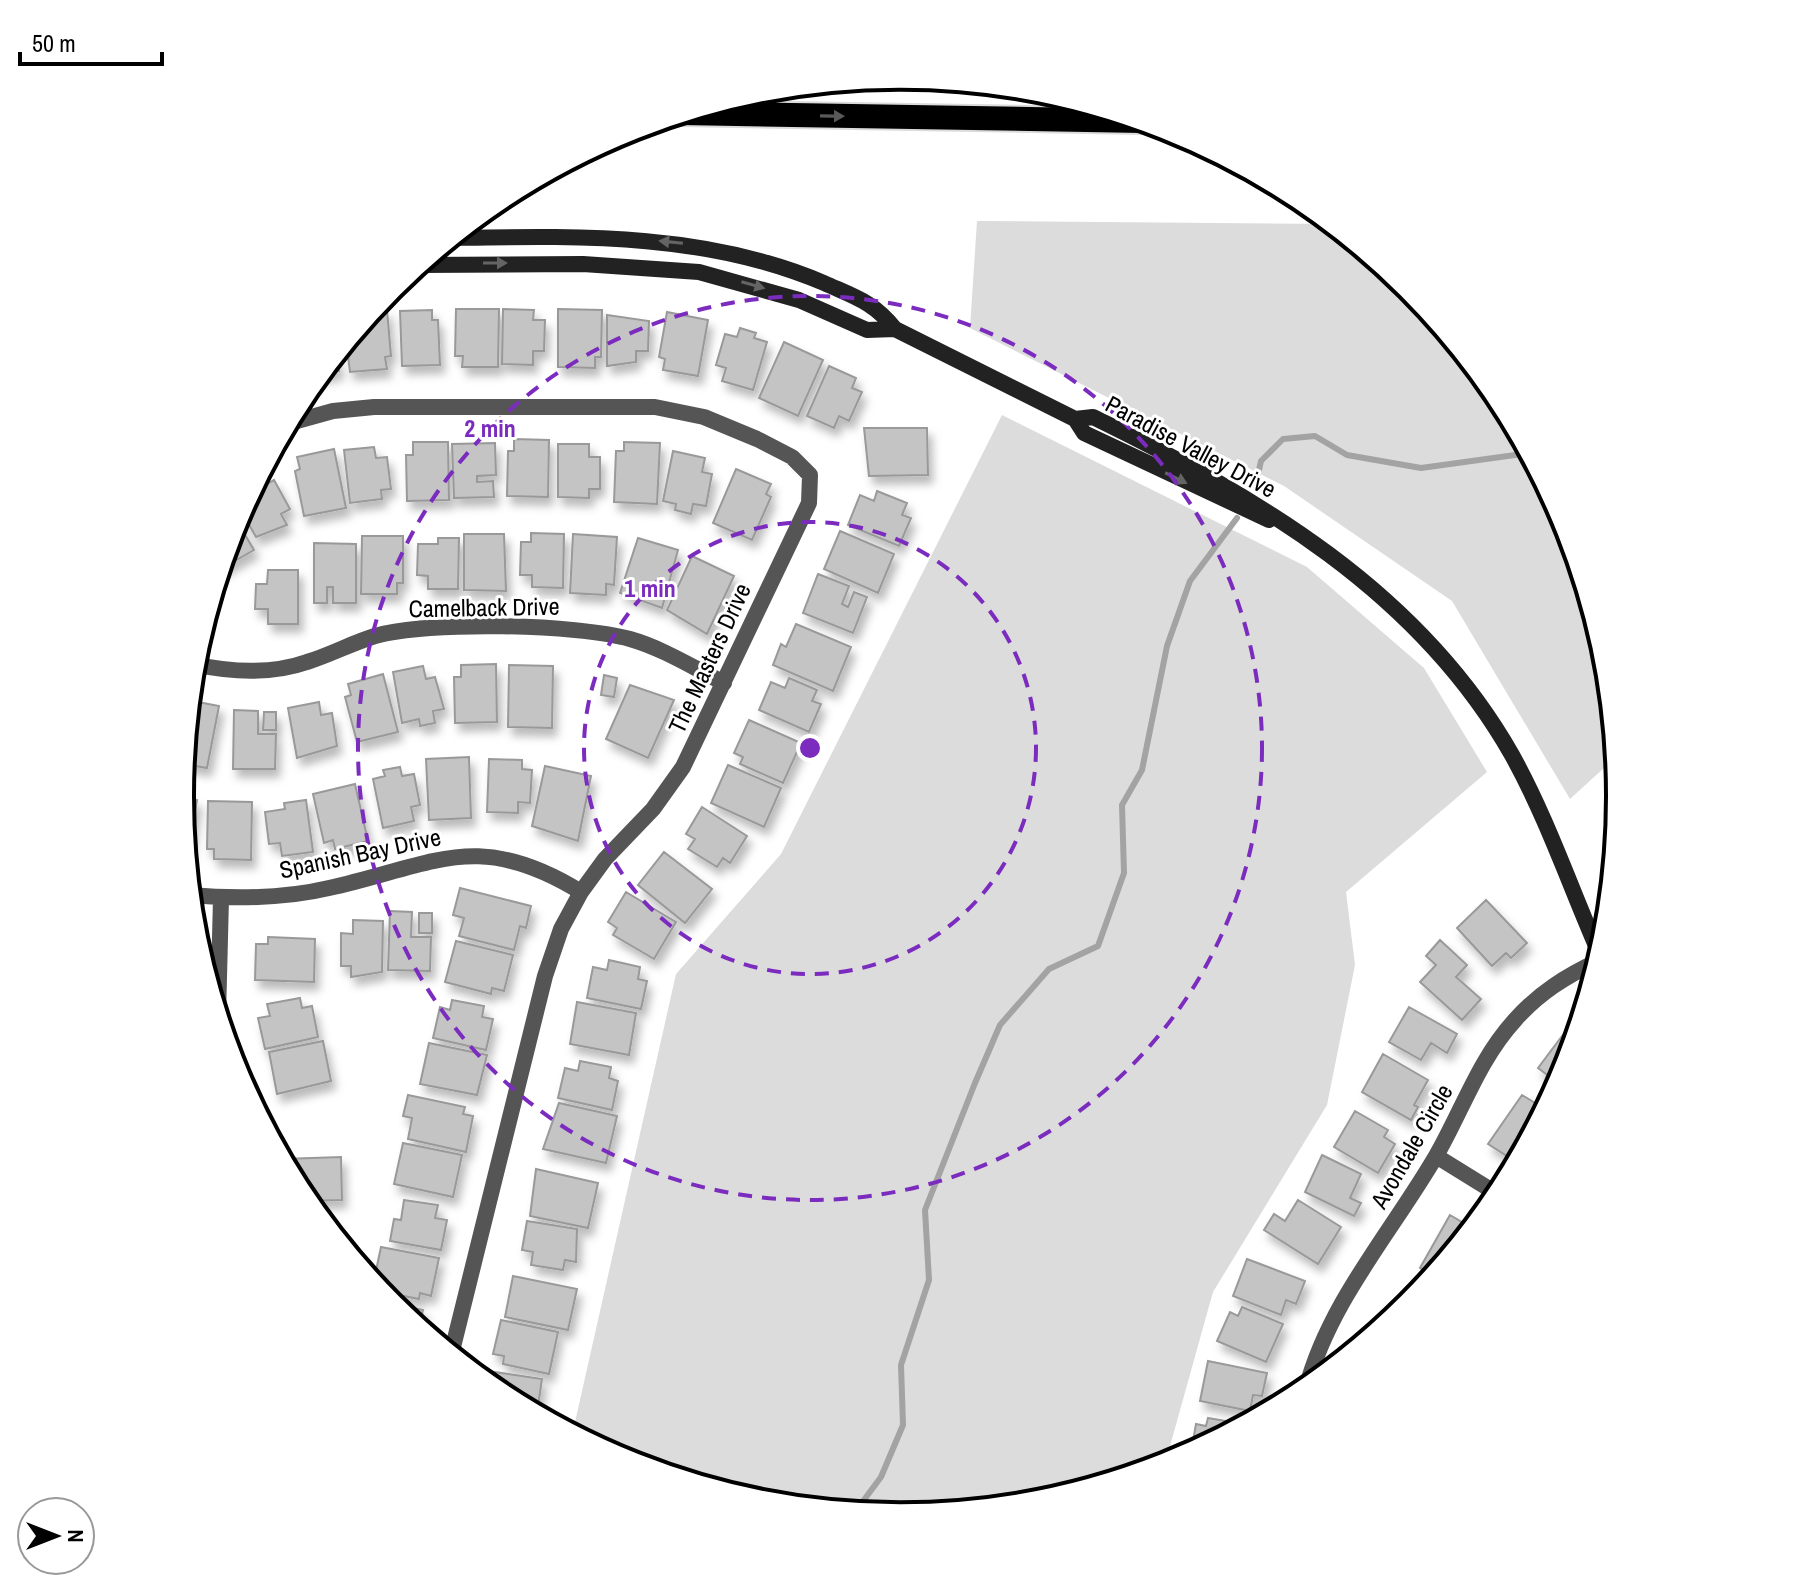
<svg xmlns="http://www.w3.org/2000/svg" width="1799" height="1592" font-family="'Archivo Narrow',sans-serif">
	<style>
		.green { fill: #dcdcdc }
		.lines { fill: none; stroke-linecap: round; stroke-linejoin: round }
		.stream { stroke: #a3a3a3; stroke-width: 6 }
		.building { fill: #c4c4c4; stroke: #999; stroke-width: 2; filter: url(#shadow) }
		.highway-casing { stroke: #dbdbdb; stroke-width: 28 }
		.street { stroke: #555; stroke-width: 16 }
		.secondary { stroke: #222; stroke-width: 16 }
		.highway { stroke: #000; stroke-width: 24 }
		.oneway { fill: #595959 }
		.oneway2 { fill: #646464 }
		.ring { fill: none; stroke: #7b2cbf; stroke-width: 4; stroke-dasharray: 14 10 }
		.labels { text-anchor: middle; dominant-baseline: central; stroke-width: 6; stroke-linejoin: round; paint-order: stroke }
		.street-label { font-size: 24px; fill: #000; stroke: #fff }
		.rim { fill: none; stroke: #000; stroke-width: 4 }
		.centre { fill: #7b2cbf; stroke: #fff; stroke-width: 4 }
		.ring-label { font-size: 24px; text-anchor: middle; font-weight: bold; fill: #7b2cbf; stroke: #fff; stroke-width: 6; stroke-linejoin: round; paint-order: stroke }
	</style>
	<defs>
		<filter id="shadow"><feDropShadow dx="4.5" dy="8" stdDeviation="4" flood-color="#0004"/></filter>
	</defs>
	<rect width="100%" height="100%" fill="#fff"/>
	<!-- green -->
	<path class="green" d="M977 221 1332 224 1409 287 1498 396 1565 521 1606 656 1616 757 1570 799 1452 601 1284 486 970 328Z
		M1002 415 1307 567 1424 668 1487 772 1346 892 1355 965 1327 1105 1213 1292 1165 1464 1040 1502 899 1516 759 1502 624 1461 573 1431 676 974 781 854Z"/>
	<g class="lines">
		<!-- stream -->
		<path class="stream" d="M1256 483 1261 461 1283 439 1315 436 1347 455 1421 468 1529 453
			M855 1512 881 1477 903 1425 901 1365 929 1280 925 1210 975 1083 1000 1025 1049 969 1098 946 1124 873 1122 805 1142 770 1167 646 1190 581 1237 518"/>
	</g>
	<!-- building -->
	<path class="building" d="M456 309H499L498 367H462L463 356H455Z
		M503 309 534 310 533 320H545L544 351H533V365L502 364Z
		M558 309 602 310 601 357H595V368L558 367Z
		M387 310 391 356 385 357 387 369 350 372 346 340 370 312Z
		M432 310V320H438L440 365 402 366 400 311Z
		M667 312 708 320 698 376 663 370 665 359 659 357Z
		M607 315 649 321 648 351H636V362L607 366Z
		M740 328 756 333 754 338 767 342 753 390 722 381 726 368 716 365 725 334 737 337Z
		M784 342 823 360 798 416 759 398Z
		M335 354 339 371 317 376Z
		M829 366 856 378 852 388 862 392 849 421 839 416 834 428 807 416Z
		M864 428H927L928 475 869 476Z
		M514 439 549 440 548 497 507 496 508 451H514Z
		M413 442H448L449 500 407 501 406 455H413Z
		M624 442 660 443 657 504 614 502 616 451H624Z
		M495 443 496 475 477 476V482L493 481 494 497 454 498 452 444Z
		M558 444H589V457H600V489H589V498L558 497Z
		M374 447 376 458 387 457 391 489 381 490 382 499 350 503 344 450Z
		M334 449 346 508 304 516 295 471 300 469 297 457Z
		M673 451 705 458 702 472 712 474 706 506 693 504 691 514 675 510 676 504 663 501Z
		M736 469 771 484 766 494 771 497 752 540 713 523Z
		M257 477 262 487 274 480 290 509 281 514 287 525 256 537 240 509Z
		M877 491 907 503 902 515 911 518 899 546 848 525 860 495 874 501Z
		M235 518 254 550 219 570 234 520Z
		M840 531 894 554 878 593 824 569Z
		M531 533 564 534 563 588 532 587V575H520L521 542H531Z
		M464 534H504L506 591 464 590Z
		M573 534 617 537 614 585 606 584V595L570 593Z
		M362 536H403V583H397V594H361Z
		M438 538H459L458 589H428V576L417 575 418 544H438Z
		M638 538 678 550 662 608 620 593Z
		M314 543 356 544V603H333V587H327V603H314Z
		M692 556 734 576 707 634 667 610Z
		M268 570H298V624H268V609H255L256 584H267Z
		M818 574 849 586 842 604 848 607 854 592 867 597 853 633 803 613Z
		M796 624 851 647 833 691 773 665 781 644 786 647Z
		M496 664 497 722 455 723 454 677H461V665Z
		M509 665 553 666 552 728 508 727Z
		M423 666 426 679 435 677 444 709 433 711 435 723 420 726 419 719 402 723 393 672Z
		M383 674 398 732 357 742 345 697 351 695 348 684Z
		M604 675 617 678 614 697 601 695Z
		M789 678 817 690 812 701 821 704 809 732 759 710 771 682 785 688Z
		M630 685 674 700 648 758 606 739Z
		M198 702 219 706 207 768 183 764 189 704 197 706Z
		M319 702 321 715 332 713 337 746 297 758 288 708Z
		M234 710 258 711V734H276L275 769H233Z
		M264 712H276V730H263Z
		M749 720 801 743 783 783 740 764 743 757 734 753Z
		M469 757 471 818 429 820 426 759Z
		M489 759 522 760V769L532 770 530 803 518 802V813L487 812Z
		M728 765 781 788 764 827 711 803Z
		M545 766 591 776 578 841 532 826Z
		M400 767 402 776 414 774 420 805 411 807 414 821 383 828 373 779 385 776 383 770Z
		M355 784 368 841 335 849 333 840 324 843 313 794Z
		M180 798 197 800 188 855H185Z
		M306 800 313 852 282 856 280 843 269 844 265 812 285 809 284 803Z
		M208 801 252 802 251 860 214 859V849H207Z
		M702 807 747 836 730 863 723 858 717 867 688 849 695 839 686 834Z
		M664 852 712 889 685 923 638 885Z
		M460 888 531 906 526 928 520 926 514 950 459 936 464 918 453 915Z
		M626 892 676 922 654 959 613 935 617 928 608 922Z
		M1486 900 1527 943 1511 958 1506 953 1492 966 1457 928Z
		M390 911 412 912 411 937H431L430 971 388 970Z
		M419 913H432V933H419Z
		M353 920 383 921 382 972 351 977V966H341V933L353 934Z
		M268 937 315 939 314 982 255 980 256 944H268Z
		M1440 940 1467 965 1456 977 1481 999 1462 1020 1420 982 1436 965 1426 956Z
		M456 941 513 955 504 991 492 988 491 994 445 982Z
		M609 960 640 967 638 979 647 981 641 1009 587 998 593 967 607 970Z
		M300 998 302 1008 312 1006 318 1037 265 1049 258 1018 270 1016 267 1004Z
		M452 1000 484 1006 482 1017 493 1019 486 1050 433 1038 440 1007 450 1010Z
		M577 1002 636 1013 629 1055 570 1044Z
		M1409 1007 1457 1034 1447 1053 1431 1043 1421 1060 1389 1042Z
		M1565 1032 1575 1039 1558 1083 1538 1068Z
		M323 1041 331 1081 277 1094 269 1052Z
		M429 1043 487 1055 477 1095 420 1084Z
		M1383 1054 1428 1080 1414 1105 1418 1107 1411 1120 1362 1092Z
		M580 1061 611 1067 609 1078 618 1081 612 1110 558 1098 565 1068 578 1071Z
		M408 1095 465 1107 463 1114 473 1116 466 1152 408 1139 412 1118 403 1116Z
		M1522 1095 1545 1109 1520 1155 1511 1149 1507 1156 1488 1144Z
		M559 1103 617 1116 606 1163 543 1149Z
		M1355 1111 1388 1130 1384 1137 1395 1144 1378 1173 1334 1147Z
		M403 1143 462 1155 453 1197 394 1184Z
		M1322 1155 1361 1174 1350 1198 1361 1203 1354 1216 1305 1192Z
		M341 1157 342 1200 305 1201 283 1162V1159Z
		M536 1169 598 1183 588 1228 530 1216Z
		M404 1200 438 1205 435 1218 447 1220 441 1250 390 1241 394 1219 401 1220Z
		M1298 1200 1341 1227 1318 1264 1264 1230 1274 1214 1285 1221Z
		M1450 1215 1472 1228 1433 1276 1420 1268Z
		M527 1221 577 1229 576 1262 565 1260 563 1270 531 1265 533 1252 522 1250Z
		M381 1247 439 1258 431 1296 420 1293 419 1299 379 1291 373 1285Z
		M1247 1259 1305 1281 1296 1304 1286 1300 1281 1315 1233 1296Z
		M513 1276 577 1289 568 1330 505 1317Z
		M388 1302 423 1310 419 1329 390 1305Z
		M1242 1307 1283 1324 1266 1362 1217 1341 1230 1312 1238 1316Z
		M501 1320 558 1332 549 1374 503 1364 504 1356 493 1354Z
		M1208 1361 1267 1373 1262 1396 1253 1395 1250 1411 1200 1401Z
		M488 1371 542 1379 537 1413 499 1394 486 1384Z
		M1208 1418 1244 1424 1191 1453 1196 1424 1206 1426Z"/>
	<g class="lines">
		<!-- highway casing -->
		<g class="highway-casing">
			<path id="highway" d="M682 113 1143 121"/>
		</g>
		<!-- street -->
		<path class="street" d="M286 424 333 411 374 407H655L704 417 757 439 792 457 810 475 809 503 683 767 653 809 605 859 581 892 561 929 545 976 451 1355
			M193 664C230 672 270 675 307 662 330 655 352 643 375 636 429 621 576 624 630 639 662 648 694 668 724 683
			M189 895C236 899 283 899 329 888 433 865 478 828 581 892
			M218 1017 221 898
			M1436 1156 1499 1195
			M1306 1389C1329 1302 1391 1233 1436 1156 1462 1111 1479 1059 1515 1020 1539 993 1566 976 1598 961"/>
		<!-- secondary -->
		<path class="secondary" d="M449 238C577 236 705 232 824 283 855 297 874 302 895 329L1075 419 1093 417C1257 497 1419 591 1512 755 1547 818 1571 889 1600 955
			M417 265 583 264 699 272 799 300 867 330 895 329
			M1075 419 1084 433 1269 520"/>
		<!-- highway -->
		<use href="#highway" class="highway"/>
	</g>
	<!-- one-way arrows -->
	<defs><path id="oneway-solid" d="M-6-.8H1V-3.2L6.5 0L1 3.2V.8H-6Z" transform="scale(2)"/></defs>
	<use class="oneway" href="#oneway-solid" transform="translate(832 116) rotate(1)"/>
	<g class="oneway2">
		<use href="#oneway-solid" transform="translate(671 242) rotate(-174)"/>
		<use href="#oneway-solid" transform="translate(495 263)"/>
		<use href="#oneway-solid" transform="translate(753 285) rotate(16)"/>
		<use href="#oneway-solid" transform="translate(1176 478) rotate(26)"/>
	</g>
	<!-- distance rings -->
	<g class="ring">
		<circle cx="810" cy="748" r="226"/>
		<circle cx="810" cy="748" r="452"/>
	</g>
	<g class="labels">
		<!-- street labels -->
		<g class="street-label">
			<text transform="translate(1191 446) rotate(28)">Paradise Valley Drive</text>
			<text transform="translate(484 607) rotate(-1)">Camelback Drive</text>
			<text transform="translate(709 658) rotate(-65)">The Masters Drive</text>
			<text transform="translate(360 853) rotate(-12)">Spanish Bay Drive</text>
			<text transform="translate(1411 1146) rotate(-60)">Avondale Circle</text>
		</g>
	</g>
	<!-- crop -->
	<path d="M0 0H1799V1592H0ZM194 796a706 706 0 1 1 1412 0a706 706 0 1 1-1412 0Z" fill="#fff" fill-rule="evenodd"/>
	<path class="rim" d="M194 796a706 706 0 1 1 1412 0a706 706 0 1 1-1412 0Z"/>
	<circle cx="810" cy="748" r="12" class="centre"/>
	<g class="ring-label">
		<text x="490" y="437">2 min</text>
		<text x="650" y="597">1 min</text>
	</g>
	<!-- north arrow -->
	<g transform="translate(56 1536) rotate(90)"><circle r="38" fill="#ffffff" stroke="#999999" stroke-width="2"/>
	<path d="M0-6L14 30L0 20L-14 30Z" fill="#000000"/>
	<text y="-12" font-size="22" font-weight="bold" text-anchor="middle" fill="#000000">N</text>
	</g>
	<!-- scale -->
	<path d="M20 52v12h142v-12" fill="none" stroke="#000000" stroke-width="4"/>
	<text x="32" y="52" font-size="24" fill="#000000" stroke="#ffffff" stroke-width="6" paint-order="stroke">50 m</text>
</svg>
